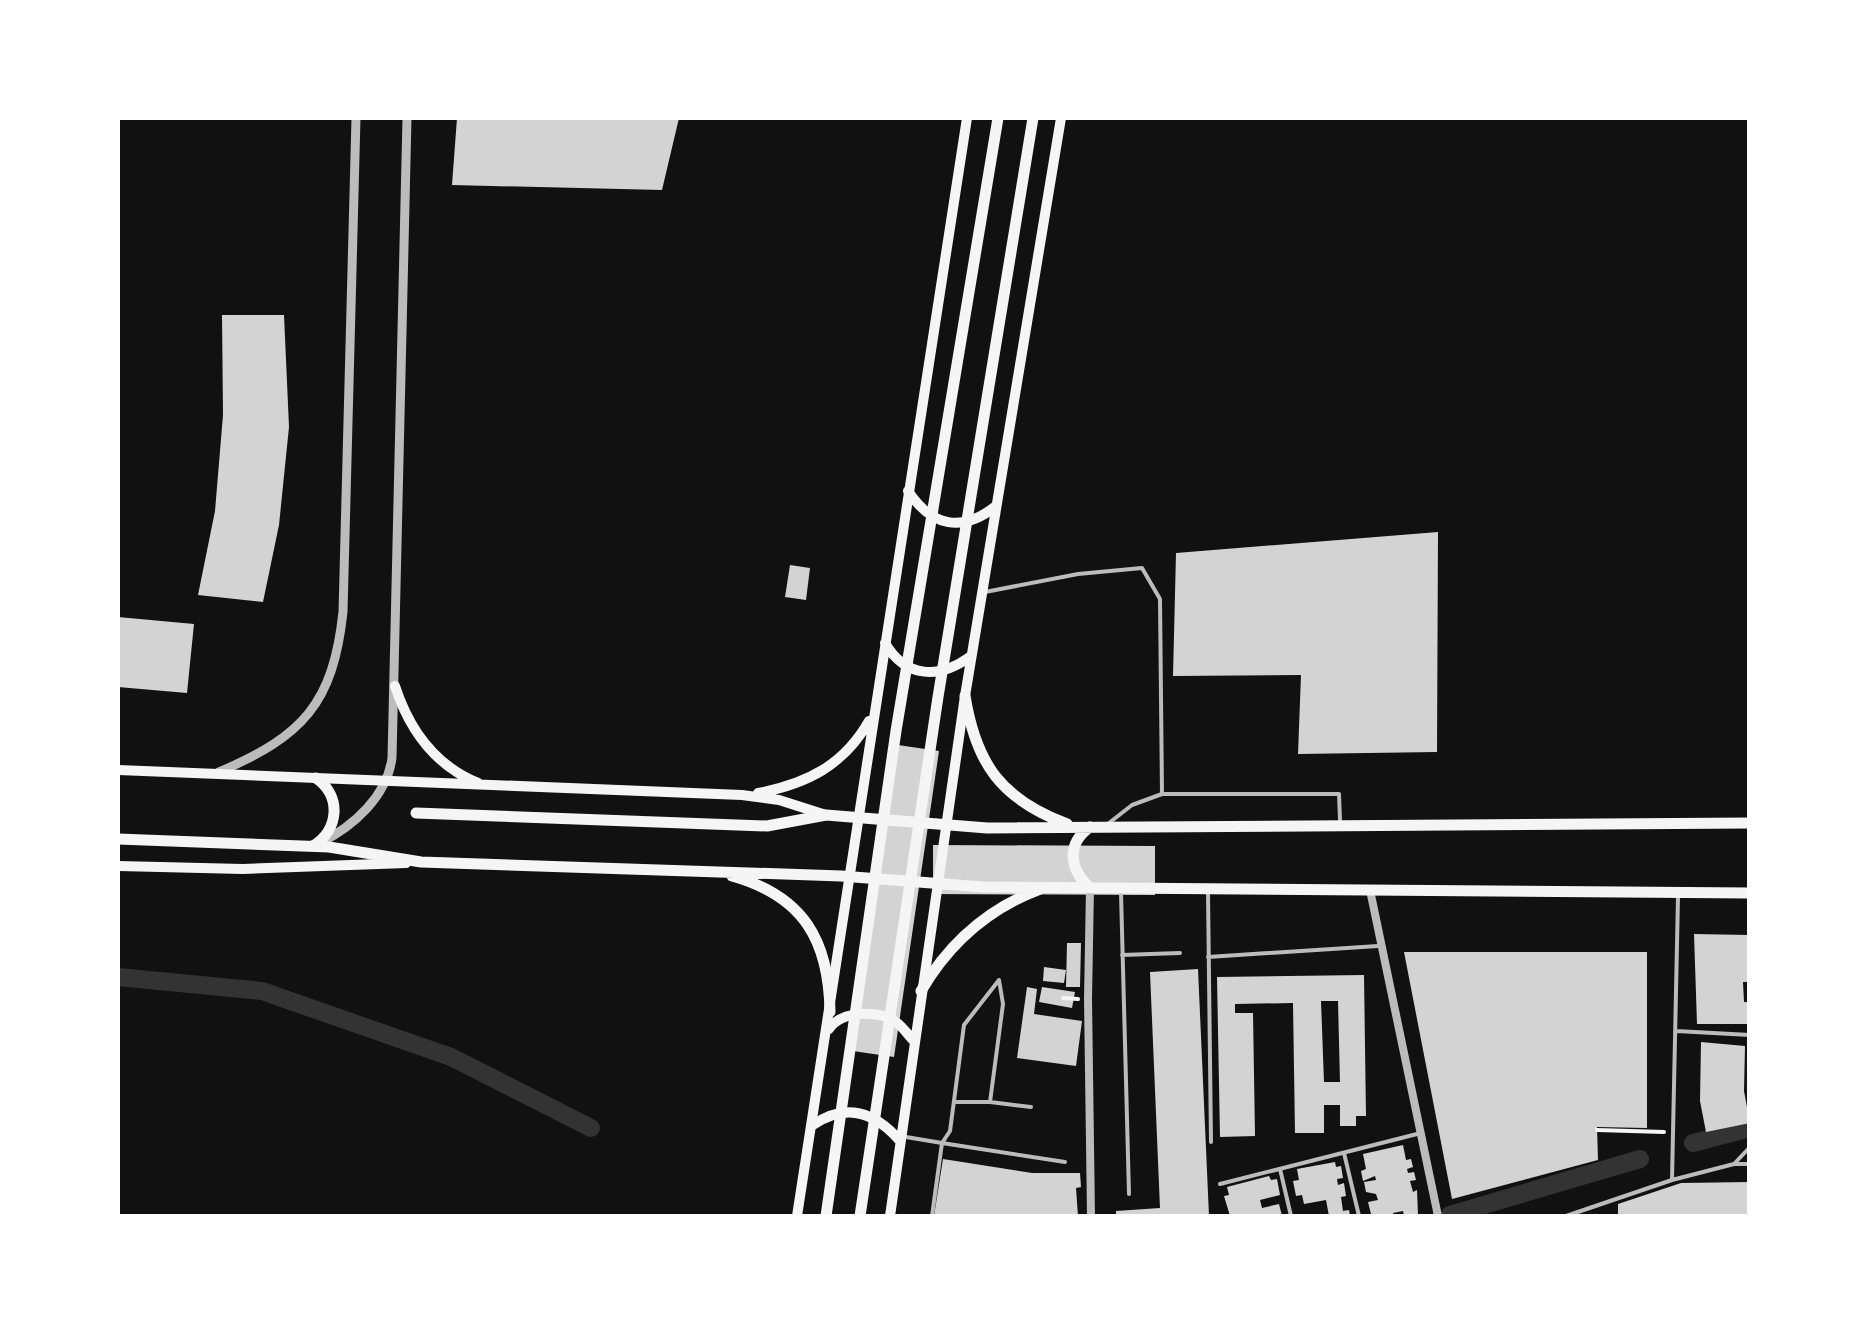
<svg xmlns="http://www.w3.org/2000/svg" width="1867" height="1334" font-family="'Golos Text',sans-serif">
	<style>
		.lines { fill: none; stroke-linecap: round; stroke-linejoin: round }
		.canal { stroke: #333; stroke-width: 18 }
		.building { fill: #d3d3d3; fill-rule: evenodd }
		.path { stroke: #f5f5f5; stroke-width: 4 }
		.service { stroke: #bcbcbc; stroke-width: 4 }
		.minor { stroke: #bcbcbc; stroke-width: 8 }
		.tertiary { stroke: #bcbcbc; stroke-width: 9 }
		.secondary { stroke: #f5f5f5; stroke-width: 10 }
		.primary { stroke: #f5f5f5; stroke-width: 11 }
	</style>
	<rect width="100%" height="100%" fill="#111"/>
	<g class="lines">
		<!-- canal -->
		<path class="canal" d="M118 977 262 991 451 1057 591 1128
			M1693 1143 1750 1128
			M1450 1215 1640 1159"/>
	</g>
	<!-- building -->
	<path class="building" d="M457 118H679L662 190 452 185Z
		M222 315H284L289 427 279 525 263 602 198 595 215 511 223 415Z
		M1438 532 1437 752 1298 754 1301 675 1173 676 1176 553Z
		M790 565 810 568 806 600 785 597Z
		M118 617 194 624 187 693 118 687Z
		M891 744 939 751 894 1057 846 1050Z
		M933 845 1155 846V895L933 894Z
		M1694 934 1750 935V982H1743L1744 1002H1750V1024H1697Z
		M1067 943H1081L1080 987H1066Z
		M1404 952H1647V1128L1597 1127 1598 1160 1452 1199Z
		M1044 967 1066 970 1064 983 1043 981Z
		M1198 969 1209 1216H1116V1211L1160 1208 1150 972Z
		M1364 975 1366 1116H1356V1126H1340V1105H1324V1133H1295L1293 1003 1235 1004V1013H1253L1255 1136 1220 1137 1217 977ZM1321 1001H1338L1340 1082H1324Z
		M1027 987 1037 989 1034 1014 1082 1021 1076 1066 1017 1058Z
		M1042 987 1075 992 1072 1008 1039 1002Z
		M1701 1042 1745 1046 1744 1091 1750 1123 1706 1132 1700 1101Z
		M1403 1145 1406 1160 1411 1159 1413 1167 1407 1169 1408 1173 1414 1172 1416 1180 1410 1181 1413 1192 1417 1190 1418 1215 1404 1216 1403 1211 1393 1213 1394 1216 1371 1214 1368 1202 1378 1200 1376 1194 1366 1192 1364 1182 1376 1180 1375 1176 1363 1181 1361 1171 1366 1169 1363 1154Z
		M943 1159 1032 1173H1080L1081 1187 1076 1188 1078 1216H934Z
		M1335 1162 1336 1167 1341 1166 1343 1178 1337 1179 1338 1185 1344 1183 1346 1196 1341 1197 1343 1211 1349 1210 1350 1216H1329L1326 1200 1304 1204 1302 1195 1296 1196 1293 1181 1299 1180 1297 1169Z
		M1269 1176 1271 1180 1277 1179 1280 1195 1260 1200 1262 1208 1279 1204 1282 1216H1230L1224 1196 1229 1195 1227 1187Z
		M1750 1182V1216H1618V1204L1681 1183Z"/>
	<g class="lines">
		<!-- path -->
		<path class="path" d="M1063 998 1078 999
			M1597 1130 1664 1132"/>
		<!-- service -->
		<path class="service" d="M985 592 1078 574 1142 568 1160 599 1162 794
			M1109 823 1132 805 1162 794H1339L1340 820
			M1121 893 1129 1194
			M1208 893 1211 1142
			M1122 955 1180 953
			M1208 957 1378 946
			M1676 1031 1750 1035
			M955 1102H990
			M1031 1107 990 1102 1003 1004 999 980 964 1025 950 1131 942 1143 1065 1162
			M906 1137 942 1143 932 1216
			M1344 1153 1359 1216
			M1734 1164 1750 1147
			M1280 1169 1291 1216
			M1672 1180 1734 1164H1750
			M1220 1184 1421 1133
			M1566 1216 1672 1180 1678 897"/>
		<!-- minor -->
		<path class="minor" d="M1090 888 1088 999 1091 1216
			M1370 890 1438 1216"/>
		<!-- tertiary -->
		<path class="tertiary" d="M219 772C303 736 333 704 343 612L356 118
			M320 843C354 826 387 796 392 758L407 118"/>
		<!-- secondary -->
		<path class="secondary" d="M908 491C932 527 962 533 996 506
			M885 643C906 679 940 679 971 656
			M395 686C409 729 434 765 478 783
			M118 770 742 795 779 800 826 815
			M758 793C807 784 844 765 869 721
			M118 866 243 869 406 863
			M829 1029C842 1010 878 1010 896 1022 903 1027 908 1035 913 1040
			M813 1125C846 1102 875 1112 900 1141
			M797 1216 967 118
			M890 1216 965 696 1061 118"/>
		<!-- primary -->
		<path class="primary" d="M965 696C976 764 1001 799 1067 824
			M416 813 767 826 826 815 987 828 1750 823
			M118 839 329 847 421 862 841 876 983 887 1750 893
			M313 846C339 830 342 796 316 778
			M732 876C804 896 829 941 830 1012
			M1090 888C1069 869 1066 844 1090 827
			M921 991C949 943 987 909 1040 889
			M826 1216 896 731 998 118
			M860 1216 938 697 1033 118"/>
	</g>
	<!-- border -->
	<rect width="1867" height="1334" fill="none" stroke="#ffffff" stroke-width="240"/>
</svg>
